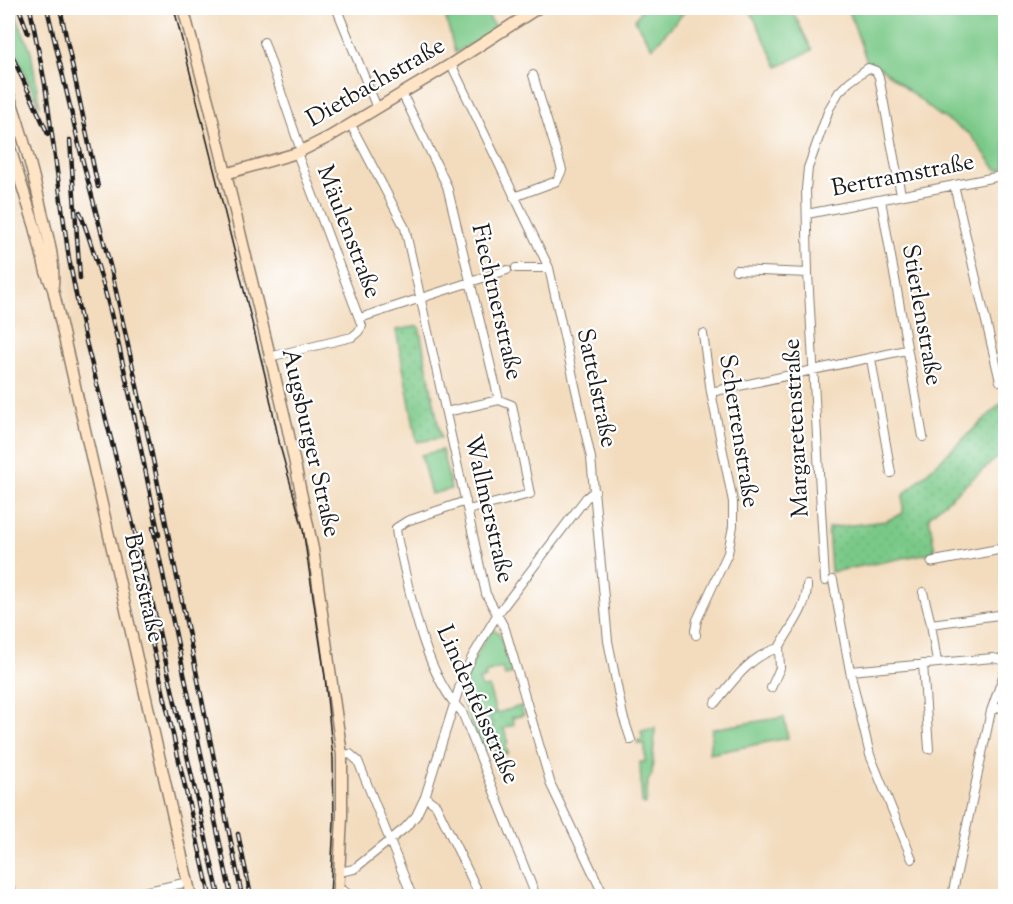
<svg xmlns="http://www.w3.org/2000/svg" width="1013" height="904" font-family="'Sorts Mill Goudy',serif">
	<style>
		.green { fill: #7ac988; stroke: #4b7252; stroke-width: 1.5 }
		.park { fill: url(#park-dots); stroke: #4b7252; stroke-width: 1.5 }
		.lines { fill: none; stroke-linecap: round; stroke-linejoin: round }
		.minor-casing { stroke: #887c6d; stroke-width: 10 }
		.tertiary-casing { stroke: #887c6d; stroke-width: 11 }
		.secondary-casing { stroke: #887c6d; stroke-width: 13 }
		.minor { stroke: #fff; stroke-width: 8 }
		.tertiary { stroke: #fff; stroke-width: 9 }
		.secondary { stroke: #ffe4c6; stroke-width: 10 }
		.tram { stroke: #1c1c1c; stroke-width: 1.5 }
		.rail-casing { stroke: #1c1c1c; stroke-width: 4.5 }
		.rail { stroke: #fff; stroke-width: 2; stroke-dasharray: 7; stroke-linecap: butt }
		.labels { text-anchor: middle; dominant-baseline: central; stroke-width: 4.5; stroke-linejoin: round; paint-order: stroke }
		.street-label { font-size: 24px; fill: #1c1c1c; stroke: #fff }
	</style>
	<defs>
		<pattern id="park-dots" width="8" height="8" patternUnits="userSpaceOnUse" patternTransform="scale(1.5)"><rect width="8" height="8" fill="#7ac988"/><path d="M2 2h.1M6 6h.1" fill="none" stroke="#69ac75" stroke-width="1.8" stroke-linecap="round"/></pattern>
	</defs>
	<rect width="100%" height="100%" fill="#fff"/>
	<filter id="ink" filterUnits="userSpaceOnUse"><feTurbulence type="fractalNoise" baseFrequency=".0167" numOctaves="2"/><feDisplacementMap in="SourceGraphic" scale="12" xChannelSelector="R" yChannelSelector="G"/><feConvolveMatrix kernelMatrix="1 2 1 2 8 2 1 2 1" color-interpolation-filters="sRGB"/></filter>
	<filter id="wash" filterUnits="userSpaceOnUse"><feTurbulence type="fractalNoise" baseFrequency=".008" numOctaves="4" result="noise"/><feDisplacementMap in="SourceGraphic" scale="24" xChannelSelector="R" yChannelSelector="G"/><feGaussianBlur stdDeviation="1.35" result="paint"/><feColorMatrix in="noise" values="0 0 0 0 0 0 0 0 0 0 0 0 0 0 0 0 0 1.4 0 .05"/><feComposite in="paint" operator="in"/></filter>
	<g filter="url(#wash)">
		<rect width="100%" height="100%" fill="#f3dcbe"/>
		<!-- green -->
		<path class="green" d="M8 8H13L31 52 40 107 8 37Z
			M447 8H497L487 14 497 30 455 53 444 10Z
			M642 8H688L652 48 635 20Z
			M749 8H791L812 50 778 67Z
			M848 8H1005V168L997 170 970 134 936 113 881 68 867 62Z
			M442 450 451 489 431 494 421 455Z
			M493 630 498 632 500 635 512 674 505 676 502 668 485 673 486 678 479 680 482 688 489 687 496 713 490 715 494 731 476 736 461 699C463 675 478 653 489 632Z
			M784 717 788 738 709 754 712 729Z
			M655 728 652 774 648 781 646 804 642 803 640 762H645V744H638L637 741 643 739 641 731Z"/>
		<!-- park -->
		<path class="park" d="M419 326 441 438 417 442 396 330Z
			M1005 400V451L929 516 935 552 831 572 828 528 886 521 903 513V495Z
			M521 706 524 715 512 718 514 725 504 728 508 744 505 745 508 753 497 756 494 747 481 750 476 736 494 731 490 715Z"/>
	</g>
	<g filter="url(#ink)">
		<g class="lines">
			<!-- minor casing -->
			<g class="minor-casing">
				<path id="minor" d="M338 12 377 108
					M264 42 301 151
					M451 64 549 268 591 458 608 641 623 716 631 740
					M402 93 447 186 499 400 512 405 530 494 468 510
					M351 125 405 228 486 594 505 629 551 785 604 896
					M954 185 1000 381
					M514 197 557 181 562 170 533 75
					M881 200 923 437
					M807 214 1006 175
					M516 268H549
					M736 270 808 273
					M360 318 507 270
					M269 357 352 337 358 332 362 326 297 153
					M871 359 891 473
					M711 392 906 350
					M446 412 499 400
					M466 501 407 521 396 528 397 537C409 589 424 674 462 712L536 896
					M833 580 850 671 870 755 912 859
					M825 581 808 273 806 189 808 168 829 109 839 92 849 82 868 68 876 71 879 77 901 195
					M923 592 931 624 937 662
					M931 624 1006 614
					M696 635 695 631 697 620 728 553 733 526V502L711 392 703 334
					M923 664 929 749
					M850 671 993 658 1006 661
					M771 688 780 668 779 648
					M715 703C732 682 751 655 779 648 789 629 808 607 807 585
					M991 711 1006 704
					M342 755 350 754 358 761 412 896
					M425 797 436 805 480 896
					M339 872 354 869 405 828 416 816 425 797 462 679 472 657 497 615 586 498 595 491
					M8 886 14 896
					M338 890 344 891 351 896
					M126 896 188 882
					M952 896 991 711 1006 668"/>
			</g>
			<!-- tertiary casing -->
			<g class="tertiary-casing">
				<path id="tertiary" d="M932 562 1006 548"/>
			</g>
			<!-- secondary casing -->
			<g class="secondary-casing">
				<path id="secondary" d="M183 8 210 108 287 426 313 549 342 755V816L338 896
					M8 92C22 131 33 172 42 212 48 237 55 260 53 285
					M8 142 35 227 46 272 53 289 191 896
					M225 174 297 153 329 137 451 64 538 8"/>
			</g>
			<!-- minor -->
			<use href="#minor" class="minor"/>
			<!-- tertiary -->
			<use href="#tertiary" class="tertiary"/>
			<!-- secondary -->
			<use href="#secondary" class="secondary"/>
			<!-- tram -->
			<path class="tram" d="M174 8 265 375 280 446 303 529 325 677 333 758 334 822 330 896"/>
			<!-- rail casing -->
			<g class="rail-casing">
				<path id="rail" d="M19 8 28 33
					M30 8 45 84 69 259 83 330 147 579 219 896
					M47 8 82 158 112 273 150 445 242 896
					M60 8 98 187
					M8 47 48 134
					M70 140 80 278
					M80 212C118 316 135 427 159 535
					M153 527 231 896
					M139 586 210 896
					M238 834 251 896"/>
			</g>
			<!-- rail -->
			<use href="#rail" class="rail"/>
		</g>
	</g>
	<g class="labels">
		<!-- street labels -->
		<g class="street-label">
			<text transform="translate(376 83) rotate(-30)">Dietbachstraße</text>
			<text transform="translate(903 176) rotate(-11)">Bertramstraße</text>
			<text transform="translate(348 232) rotate(69)">Mäulenstraße</text>
			<text transform="translate(496 302) rotate(77)">Fiechtnerstraße</text>
			<text transform="translate(921 315) rotate(80)">Stierlenstraße</text>
			<text transform="translate(596 388) rotate(78)">Sattelstraße</text>
			<text transform="translate(797 428) rotate(-93)">Margaretenstraße</text>
			<text transform="translate(738 431) rotate(81)">Scherrenstraße</text>
			<text transform="translate(310 443) rotate(77)">Augsburger Straße</text>
			<text transform="translate(488 509) rotate(77)">Wallmerstraße</text>
			<text transform="translate(143 588) rotate(77)">Benzstraße</text>
			<text transform="translate(477 705) rotate(66)">Lindenfelsstraße</text>
		</g>
	</g>
	<!-- margin -->
	<rect width="1013" height="904" fill="none" stroke="#fff" stroke-width="30"/>
</svg>
